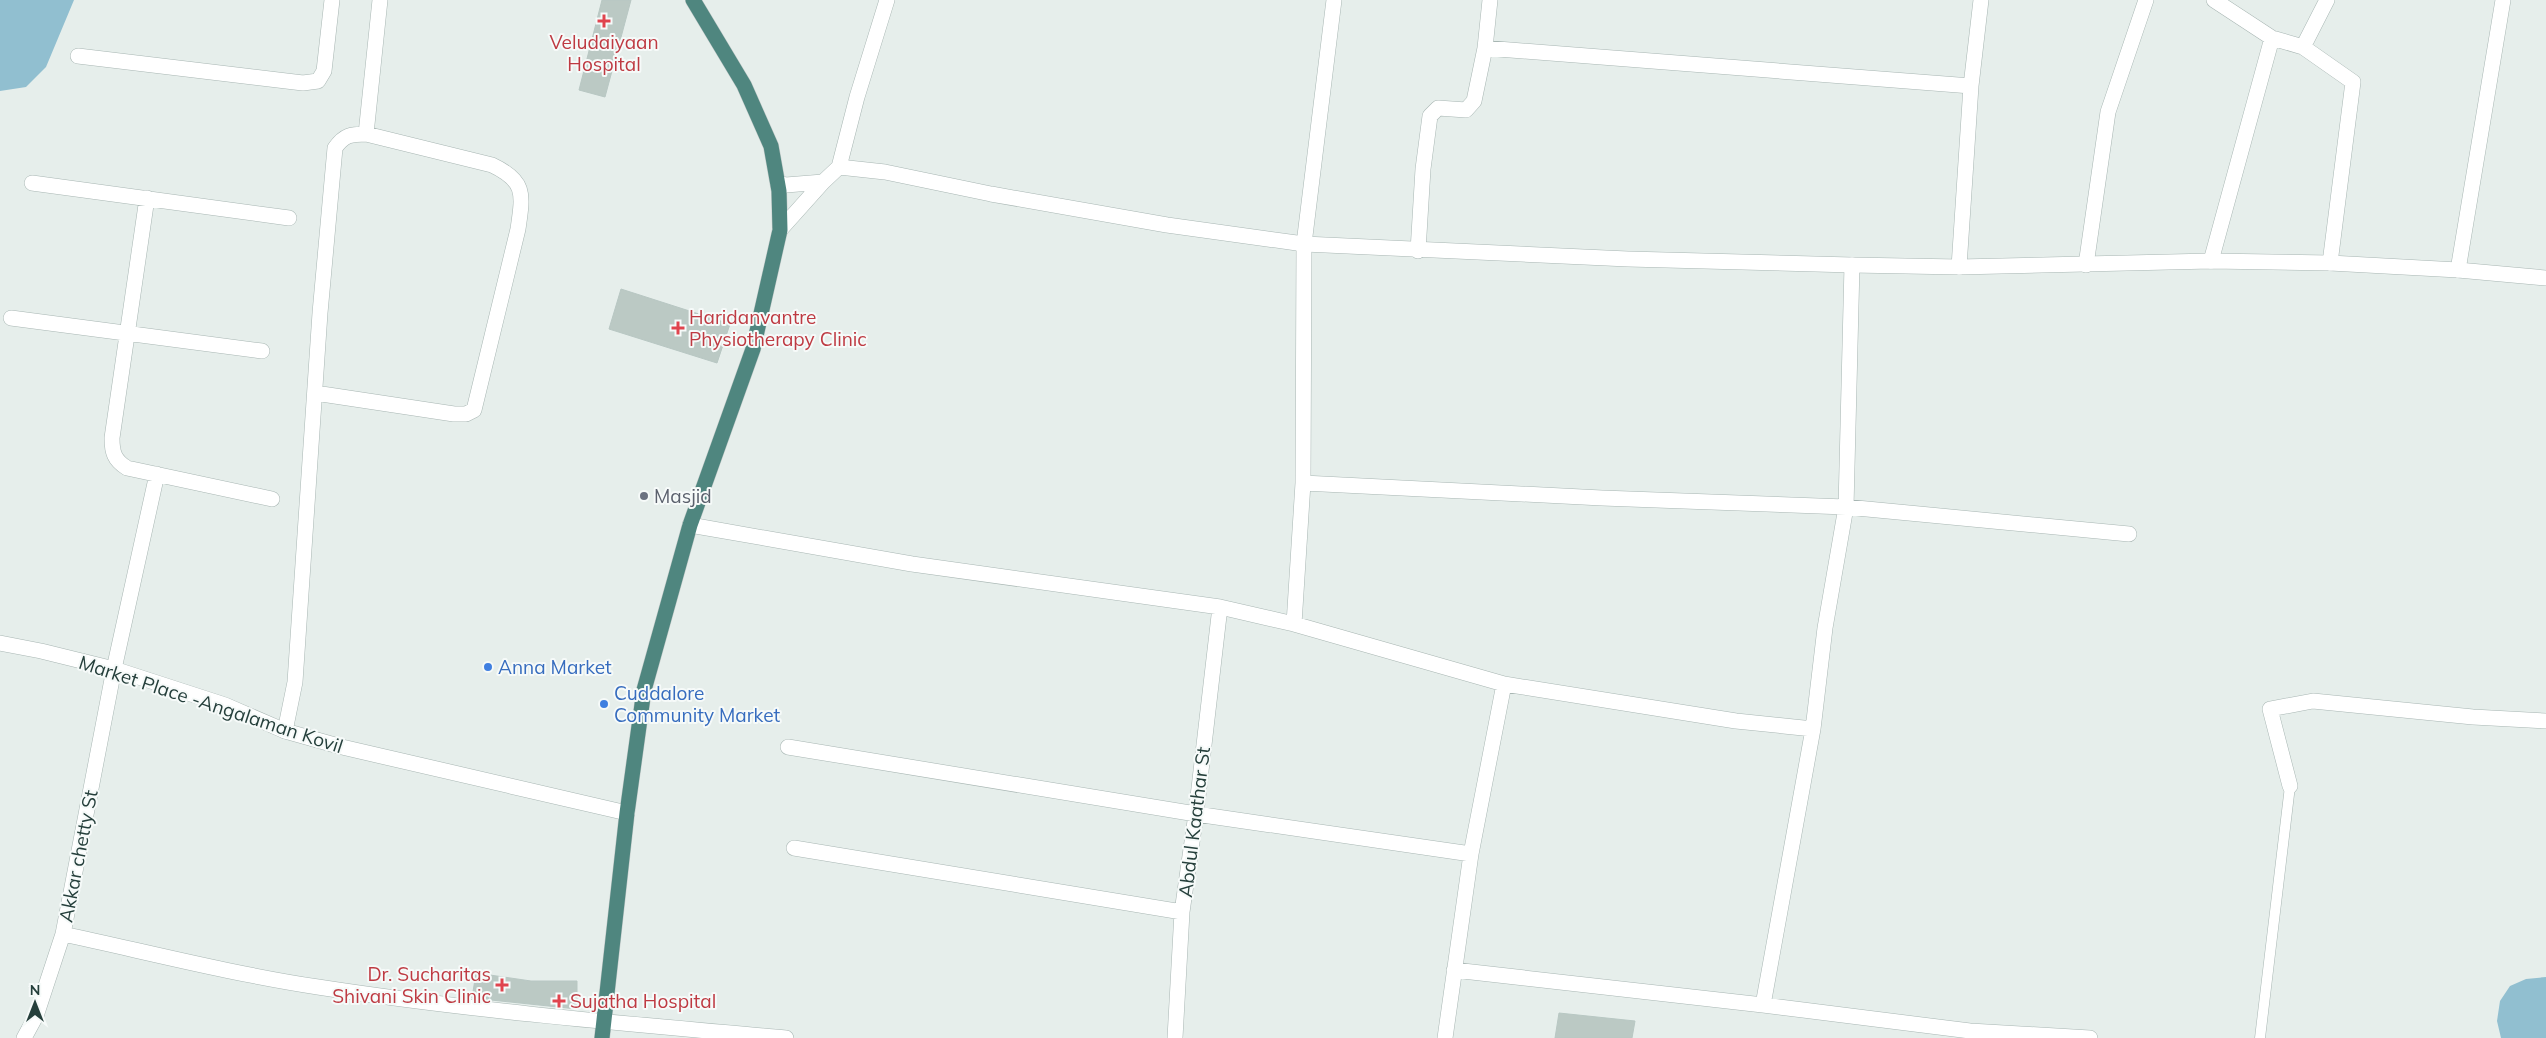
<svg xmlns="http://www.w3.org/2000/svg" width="2546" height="1038" font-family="Mulish,sans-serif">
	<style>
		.water { fill: #91bfd0 }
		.building { fill: #bbc9c4; stroke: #b8c7c3 }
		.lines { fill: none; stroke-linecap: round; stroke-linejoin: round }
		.service-casing { stroke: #a8b6b3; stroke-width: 11 }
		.minor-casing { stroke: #a8b6b3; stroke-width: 16 }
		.tertiary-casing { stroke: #a8b6b3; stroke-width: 16 }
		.trunk-casing { stroke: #c2c9c8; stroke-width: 16 }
		.service { stroke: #fff; stroke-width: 10 }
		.minor { stroke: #fff; stroke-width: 15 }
		.tertiary { stroke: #fff; stroke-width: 15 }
		.trunk { stroke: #4f867f; stroke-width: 15 }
		.health-dot { fill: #e0444e; stroke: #f6faf9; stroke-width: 2 }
		.worship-dot { fill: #6b7280; stroke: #f6faf9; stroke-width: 2 }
		.shop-dot { fill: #3f7fe0; stroke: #f6faf9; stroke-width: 2 }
		.labels { text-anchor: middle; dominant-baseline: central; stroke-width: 4; stroke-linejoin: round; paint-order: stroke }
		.health-label { font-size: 19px; fill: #be3a42; stroke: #f6faf9; text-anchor: start }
		.worship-label { font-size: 19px; fill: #5b616d; stroke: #f6faf9; text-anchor: start }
		.shop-label { font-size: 19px; fill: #366cbe; stroke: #f6faf9; text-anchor: start }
		.street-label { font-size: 19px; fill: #253f3b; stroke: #f6faf9 }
	</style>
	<rect width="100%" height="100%" fill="#e6eeeb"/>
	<!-- water -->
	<path class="water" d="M0 0H74L46 67 26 87 0 91Z
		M2546 977V1038H2501L2497 1021 2500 1001 2510 986 2526 979Z"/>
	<!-- building -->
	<path class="building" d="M602 0H631L605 97 579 90Z
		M621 289 730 324 717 363 609 329Z
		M476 973 531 981H577V1009L472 998Z
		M1559 1013 1635 1021 1632 1038H1555Z"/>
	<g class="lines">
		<!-- service casing -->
		<g class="service-casing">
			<path id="service" d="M2260 1038 2290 786"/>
		</g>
		<!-- minor casing -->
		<g class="minor-casing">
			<path id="minor" d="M2214 0 2272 38 2303 47
				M2327 0 2303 47 2353 82 2330 263
				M1485 48 1971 86
				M78 56 303 83 318 81 324 71 332 0
				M32 183 289 218
				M147 198 112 438C112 452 114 460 127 468L272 499
				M1418 251 1423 169 1430 116 1438 108 1466 110 1474 101 1485 48 1490 0
				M2211 261 2272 38
				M2086 265 2108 112 2146 0
				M1959 267 1971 86 1981 0
				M2458 270 2503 0
				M11 318 262 351
				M315 393 454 414H466L474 410 518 229C523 194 526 181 492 165L366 134
				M1303 483 1602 498 1846 507 2129 534
				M690 525 912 564 1220 607 1294 624 1504 684 1736 721 1813 729
				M1294 624 1303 483 1304 244 1334 0
				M285 731 295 682 320 313 335 148C344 135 351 134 366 134L380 0
				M788 747 1196 814 1471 854
				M2290 786 2270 709 2313 701 2473 717 2546 721
				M794 848 1182 912
				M63 934C147 952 232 974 318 987 473 1011 630 1024 786 1038
				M1454 970 1763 1005 1970 1031 2090 1038
				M1763 1005 1813 729 1825 628 1846 507 1852 265
				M24 1038 36 1016 63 934 114 669 157 474
				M1175 1038 1182 912 1196 814 1220 607
				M1445 1038 1471 854 1504 684"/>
		</g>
		<!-- tertiary casing -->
		<g class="tertiary-casing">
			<path id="tertiary" d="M839 167 885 172 991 194 1167 225 1304 244 1628 259 1852 265 1959 267 2211 261 2330 263 2458 270 2546 278
				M839 167 857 97 887 0
				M778 183 786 185 823 182 839 167
				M780 230 823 182
				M0 643 41 651 114 669 225 705 285 731 342 747 627 813"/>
		</g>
		<!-- trunk casing -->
		<g class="trunk-casing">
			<path id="trunk" d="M602 1038 627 813 644 690 690 525 753 349 780 230 779 191 771 146 744 85 693 0"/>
		</g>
		<!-- service -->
		<use href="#service" class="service"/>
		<!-- minor -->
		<use href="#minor" class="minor"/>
		<!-- tertiary -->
		<use href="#tertiary" class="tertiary"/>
		<!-- trunk -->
		<use href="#trunk" class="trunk"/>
	</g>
	<!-- markers -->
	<g class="health-dot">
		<path d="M601.5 13.5h5v5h5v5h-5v5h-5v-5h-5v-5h5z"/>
		<path d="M675.5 320.5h5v5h5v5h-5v5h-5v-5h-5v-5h5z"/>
		<path d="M499.5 977.5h5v5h5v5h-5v5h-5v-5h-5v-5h5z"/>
		<path d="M556.5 993.5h5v5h5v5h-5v5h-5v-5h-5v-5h5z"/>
	</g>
	<circle class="worship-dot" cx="644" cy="496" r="5"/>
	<g class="shop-dot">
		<circle cx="488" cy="667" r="5"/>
		<circle cx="604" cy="704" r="5"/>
	</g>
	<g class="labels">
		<!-- health labels -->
		<g class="health-label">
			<text x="604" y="42" text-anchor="middle">Veludaiyaan<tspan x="604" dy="22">Hospital</tspan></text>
			<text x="689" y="317">Haridanvantre<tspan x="689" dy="22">Physiotherapy Clinic</tspan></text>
			<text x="491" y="974" text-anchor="end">Dr. Sucharitas<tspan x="491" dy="22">Shivani Skin Clinic</tspan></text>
			<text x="570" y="1001">Sujatha Hospital</text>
		</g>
		<!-- worship labels -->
		<g class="worship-label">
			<text x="654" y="496">Masjid</text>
		</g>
		<!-- shop labels -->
		<g class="shop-label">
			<text x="498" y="667">Anna Market</text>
			<text x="614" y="693">Cuddalore<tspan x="614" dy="22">Community Market</tspan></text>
		</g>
		<!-- street labels -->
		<g class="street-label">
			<text transform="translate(211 704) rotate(18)">Market Place -Angalaman Kovil</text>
			<text transform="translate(1194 822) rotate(-83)">Abdul Kaathar St</text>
			<text transform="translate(78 856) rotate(-79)">Akkar chetty St</text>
		</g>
	</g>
	<!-- north arrow -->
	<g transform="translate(35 1003)" stroke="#f6faf9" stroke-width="4" paint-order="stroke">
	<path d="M0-4L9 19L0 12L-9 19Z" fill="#253f3b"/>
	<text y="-8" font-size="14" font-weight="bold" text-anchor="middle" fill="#253f3b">N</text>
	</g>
</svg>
